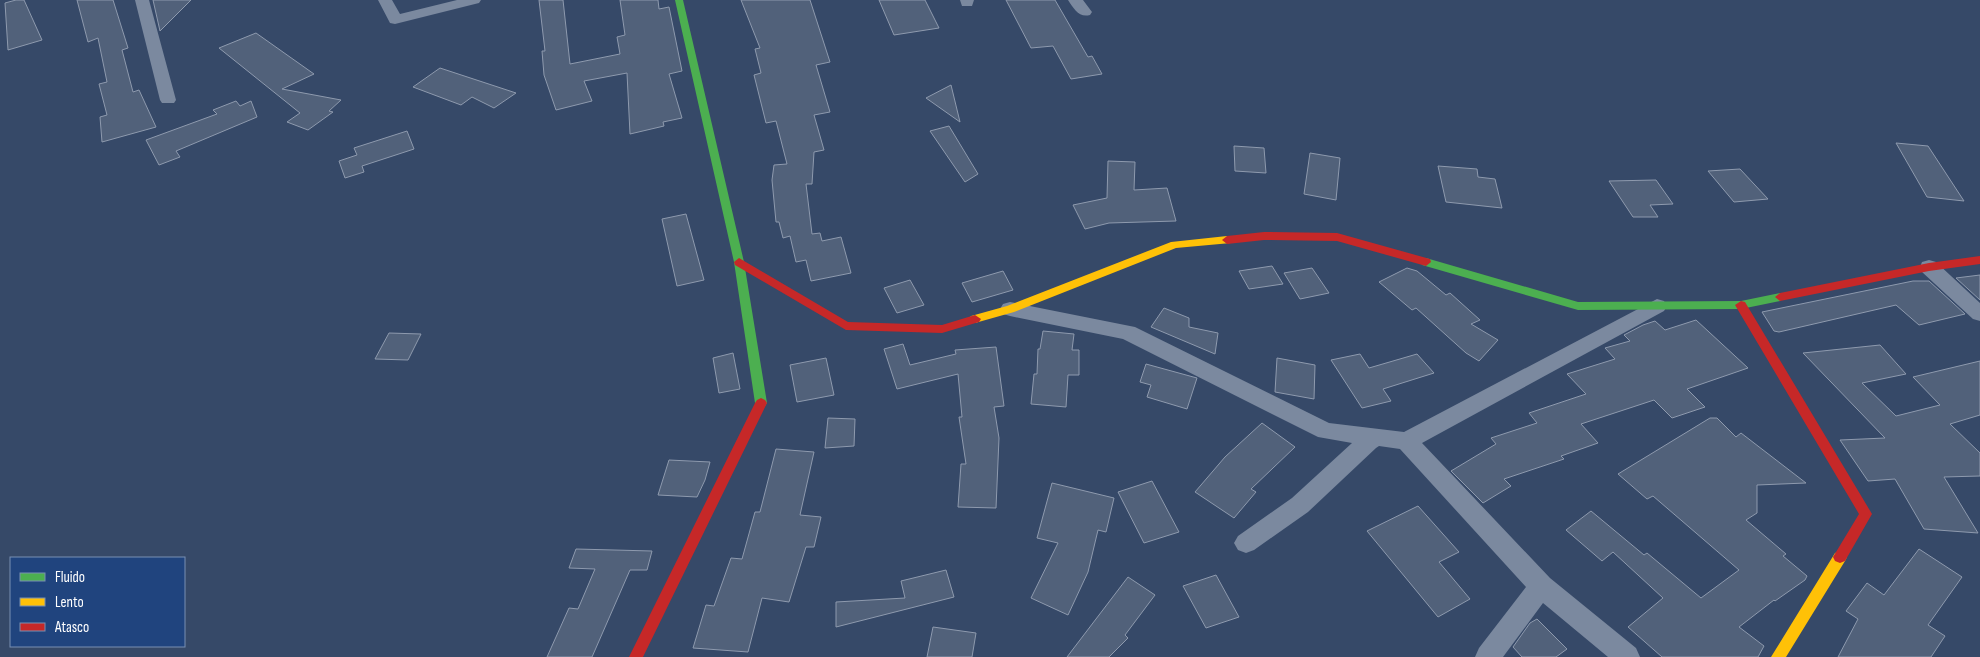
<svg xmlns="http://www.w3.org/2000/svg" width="1980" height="657" font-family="'Sofia Sans Condensed',sans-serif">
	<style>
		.building { fill: #51617a; stroke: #8e9aae }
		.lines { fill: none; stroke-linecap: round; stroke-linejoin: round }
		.street { fill: #7b899f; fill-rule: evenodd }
		.fast { fill: #4caf50; fill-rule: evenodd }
		.slow { fill: #ffc107; fill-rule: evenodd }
		.jam { fill: #c62828; fill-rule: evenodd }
	</style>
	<rect width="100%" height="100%" fill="#364968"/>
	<!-- building -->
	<path class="building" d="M16 0H24L42 40 8 50 5 3Z
		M77 0H113L128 48 122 50 133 92 139 90 156 127 102 142 100 117 107 115 99 84 107 82 98 38 88 42Z
		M153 0H191L160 31Z
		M539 0H563L570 64 620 54 617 37 625 35 620 0H658L659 9 669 7 682 71 669 74 682 118 663 122 664 126 630 134 627 73 584 81 592 101 556 110 544 75 542 51H545Z
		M741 0H810L830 62 816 65 830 112 814 115 824 150 814 152 812 184H806L812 234 820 233 822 241 841 237 851 273 811 281 806 260 796 262 790 236 783 238 779 222H776L772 180 774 165 787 164 776 121 766 123 754 75 761 73 755 49 760 48Z
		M879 0H925L939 28 894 35Z
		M1006 0H1055L1088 57 1092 56 1102 74 1071 79 1053 46 1031 48Z
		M256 33 314 74 282 89 341 100 329 111 333 112 308 130 287 122 300 113 219 48Z
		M440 68 516 93 494 108 472 97 461 105 413 87Z
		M951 85 960 122 926 98Z
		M236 101 240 106 251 101 257 117 176 151 180 157 159 165 146 140 217 114 213 110Z
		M949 126 978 174 965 182 930 131Z
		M407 131 414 149 362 166 364 172 345 178 339 161 357 155 354 148Z
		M1896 143 1928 146 1964 201 1927 197Z
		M1234 146 1264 148 1266 173 1235 171Z
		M1310 153 1340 158 1336 200 1304 194Z
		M1108 161 1135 162 1134 190 1167 188 1176 221 1109 223 1085 229 1073 205 1107 198Z
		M1438 166 1477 169 1478 177 1495 179 1502 208 1446 202Z
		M1740 169 1768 199 1734 202 1708 171Z
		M1656 180 1673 204 1650 205 1658 217H1633L1609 181Z
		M686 214 704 280 677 286 662 219Z
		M1272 266 1283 284 1249 289 1239 271Z
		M1312 268 1329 293 1300 299 1284 273Z
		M1407 268 1417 271 1446 295 1450 293 1480 320 1471 324 1498 340 1479 361 1466 353 1416 308 1412 310 1379 282Z
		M1003 271 1013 290 972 302 962 283Z
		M1980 275V300L1956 278Z
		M910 280 924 305 897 313 884 288Z
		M1913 281H1929L1965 314 1919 325 1896 305 1779 332 1774 331 1762 312Z
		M1164 308 1189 318V327L1218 333 1215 354 1151 327Z
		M1696 320 1748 368 1687 389 1705 407 1672 418 1654 400 1581 424 1598 443 1561 456 1564 459 1504 479 1511 486 1483 503 1451 471 1496 444 1491 438 1537 423 1529 413 1586 394 1567 374 1615 359 1605 348 1630 341 1624 335 1643 325 1655 321 1665 330Z
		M1043 331 1074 334 1072 350H1079V375H1068L1066 407 1031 404 1034 374H1037L1038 349H1040Z
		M389 333 421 334 408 360 375 359Z
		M903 344 910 365 956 354 955 350 996 347 1004 406 994 407 999 438 996 508 958 507 961 464H966L959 417H962L958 374 897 389 884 349Z
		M1880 345 1906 374 1862 383 1896 416 1940 405 1913 377 1980 361V415L1950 424 1980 453V476L1944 477 1978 533 1924 529 1895 479 1868 481 1840 440 1885 438 1803 353Z
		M733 353 740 389 719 393 713 358Z
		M1360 354 1369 368 1417 354 1434 373 1383 389 1391 401 1362 408 1331 360Z
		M826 358 834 395 797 402 790 365Z
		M1277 358 1315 365 1314 399 1275 392Z
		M1146 364 1197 378 1187 409 1147 397 1151 385 1140 382Z
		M828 418 855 419 854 446 825 448Z
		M1710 418H1717L1736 437 1741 433 1806 483 1757 485V513L1746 520 1786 554 1783 556 1807 576 1805 580 1775 601 1774 600 1739 627 1764 646 1758 657H1662L1628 627 1663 598 1613 552 1602 561 1566 530 1591 511 1644 555 1647 553 1701 598 1739 570 1653 496 1647 499 1618 474Z
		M1262 423 1295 447 1251 489 1256 492 1234 518 1195 492 1225 457Z
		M776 449 814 452 800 515 821 517 814 547H806L789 602 762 598 748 652 693 648 706 605 714 606 731 558 742 559 755 512H760Z
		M669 460 710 462 705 480 697 497 658 495Z
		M1152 481 1179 532 1144 543 1118 492Z
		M1052 483 1114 498 1106 532 1098 530 1088 572 1068 615 1031 598 1058 543 1037 538Z
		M1418 506 1459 552 1439 562 1470 599 1438 617 1367 531Z
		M576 549 652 551 647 570H630L592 657H547L569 608 578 609 595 569 569 568Z
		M1919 549 1962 577 1928 625 1945 636 1931 657H1838L1858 619 1846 611 1867 583 1884 595Z
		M946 570 954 597 836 627V602L905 598 901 581Z
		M1216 575 1239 617 1206 628 1183 586Z
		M1128 577 1155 595 1125 635 1128 638 1109 657H1067Z
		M1537 619 1567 649 1556 657H1522L1513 647 1530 623Z
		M933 627 976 633 972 657H927Z"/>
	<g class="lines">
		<!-- street -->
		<path class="street" d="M135 0H149L176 100 174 103H162L160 100Z
			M378 0H392L400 14 457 0H481L479 3 395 24 390 23Z
			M960 0H974L972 6H962Z
			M1068 0H1083L1092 12 1090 15C1079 18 1074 9 1068 0Z
			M1929 260 1936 262 1980 303V321L1973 319 1922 272 1920 267 1922 262Z
			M1657 299 1664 301 1667 306 1664 311 1422 443 1550 578 1636 648 1640 657H1608L1543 603 1503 657H1475L1479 648 1526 587 1400 449 1379 446 1376 448 1308 512 1254 550 1246 553 1238 550 1234 543 1238 536 1292 498 1352 443 1318 437 1123 339 1010 316 1003 314 1000 309 1003 304 1010 302 1135 327 1329 423 1404 432Z"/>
		<!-- fast -->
		<path class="fast" d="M675 0H683L744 262 767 403 765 406H757L755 403 734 262Z
			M1426 258 1578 302 1741 301 1780 293 1785 297 1780 301 1741 309 1578 310 1422 265 1421 262 1422 259Z"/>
		<!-- slow -->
		<path class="slow" d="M1227 236 1232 240 1231 243 1176 248 1014 312 975 323 969 319 971 316 1007 306 1171 242Z
			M1840 551 1845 553 1847 557 1845 561 1786 657H1771L1835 553Z"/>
		<!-- jam -->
		<path class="jam" d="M1264 232 1337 233 1430 259 1431 262 1426 266 1337 241 1264 240 1227 244 1222 240 1227 236Z
			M1980 256V264L1929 271 1780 301 1775 297 1780 293 1929 263Z
			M739 258 848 322 942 325 975 315 981 319 979 322 942 333 846 330 735 265 734 262Z
			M1741 301 1745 302 1872 514 1845 561 1840 563 1835 561 1833 557 1859 514 1735 305Z
			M761 398 765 400 767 403 643 657H629L755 403 757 400Z"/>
	</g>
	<!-- legend -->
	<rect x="10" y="557" width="175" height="90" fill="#20447e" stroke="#798fb2"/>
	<rect x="20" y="573" width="25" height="8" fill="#4caf50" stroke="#798fb2"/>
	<text x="55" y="582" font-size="15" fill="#ffffff">Fluido</text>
	<rect x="20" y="598" width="25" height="8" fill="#ffc107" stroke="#798fb2"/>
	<text x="55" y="607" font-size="15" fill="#ffffff">Lento</text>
	<rect x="20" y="623" width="25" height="8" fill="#c62828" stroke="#798fb2"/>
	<text x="55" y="632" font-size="15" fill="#ffffff">Atasco</text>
</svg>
